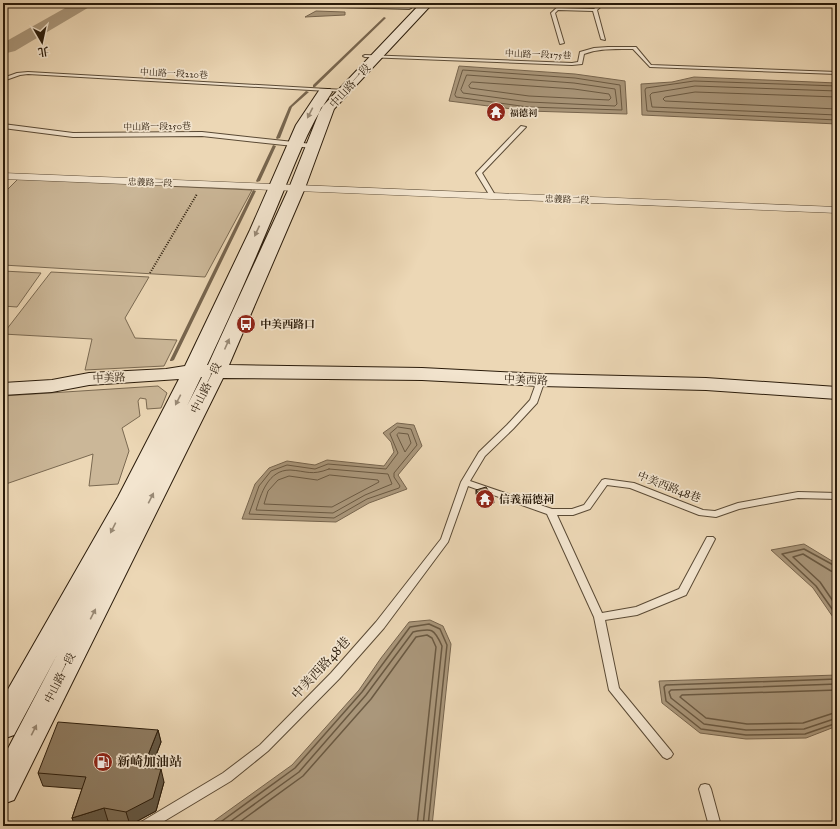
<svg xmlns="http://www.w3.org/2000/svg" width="840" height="829" font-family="'IM FELL Great Primer','Noto Serif TC',serif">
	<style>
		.green { fill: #cbb798; stroke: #7a6951 }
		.water { fill: #aa977b; stroke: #77654e }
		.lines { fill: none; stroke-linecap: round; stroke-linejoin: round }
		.shore-far1 { stroke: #6a5942; stroke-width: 1 }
		.shore { stroke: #6a5942; stroke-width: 1.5 }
		.stream { fill: #77654e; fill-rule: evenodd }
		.river { fill: #aa977b; fill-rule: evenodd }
		.lane-casing { stroke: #5a4a35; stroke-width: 2 }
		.street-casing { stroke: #5a4a35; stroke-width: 1 }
		.secondary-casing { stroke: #2a1b0a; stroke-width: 2 }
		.path { stroke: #2a1b0a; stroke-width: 2; stroke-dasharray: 1 1.5; stroke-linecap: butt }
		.lane { fill: #f3e5cf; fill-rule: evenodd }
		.street { fill: #f3e5cf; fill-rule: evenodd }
		.secondary { fill: #f3e5cf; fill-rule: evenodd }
		.wall { fill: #7b6c55; stroke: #2a1b0a }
		.shaded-wall { fill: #645845; stroke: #2a1b0a }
		.building { fill: #8f7d63; stroke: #2a1b0a }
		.oneway { fill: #998a76 }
		.labels { text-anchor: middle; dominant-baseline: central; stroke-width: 3.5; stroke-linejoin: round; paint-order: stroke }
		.far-street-label { font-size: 9px; fill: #2a1b0a; stroke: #f3e5cf }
		.far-poi-label { font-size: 9px; font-weight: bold; fill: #2a1b0a; stroke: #f3e5cf; text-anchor: start }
		.street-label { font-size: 11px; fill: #2a1b0a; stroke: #f3e5cf }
		.poi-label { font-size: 11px; font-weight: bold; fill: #2a1b0a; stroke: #f3e5cf; text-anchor: start }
		.near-street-label { font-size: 13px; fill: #2a1b0a; stroke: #f3e5cf }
		.near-poi-label { font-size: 13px; font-weight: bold; fill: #2a1b0a; stroke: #f3e5cf; text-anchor: start }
	</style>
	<rect width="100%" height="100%" fill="#ecd7b5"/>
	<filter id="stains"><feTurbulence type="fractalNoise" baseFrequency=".005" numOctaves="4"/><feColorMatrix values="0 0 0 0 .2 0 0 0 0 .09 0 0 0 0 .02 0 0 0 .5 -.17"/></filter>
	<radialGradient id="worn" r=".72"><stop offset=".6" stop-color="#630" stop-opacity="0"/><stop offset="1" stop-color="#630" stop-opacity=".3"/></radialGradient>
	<!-- green -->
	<path class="green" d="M20 177 133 181 164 186 252 190 205 277 3 265V194Z
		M3 271 41 273 17 307 3 306Z
		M51 272 149 277 125 318 135 338 177 340 164 366 85 370 92 339 3 334Z
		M158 386 167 393 161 408 147 409 146 399 140 398 138 401 140 416 122 428 129 451 118 484 89 486 93 454 3 485V396Z"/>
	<!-- water -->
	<path class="water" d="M316 11 345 12V15L305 17Z
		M459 66 575 74 625 81 627 114 528 111 449 101Z
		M694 77 837 83V124L642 115 641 84 672 82Z
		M397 423 414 425 422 446 398 475 407 489 369 503 336 522 242 519 255 484 269 468 287 461 315 465 327 460 384 466 394 452 391 442 383 433Z
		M804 544 837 564V623L813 588 771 550Z
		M430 620 443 626 451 644 432 826H207L292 765 359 690 381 658 409 622Z
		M837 675V726L806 738 746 739 700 733 662 703 659 681Z"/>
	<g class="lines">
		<!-- shore-far1 -->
		<path class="shore-far1" d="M463 70 575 78 620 85 622 110 528 107 456 97 455 95Z
			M467 75 574 83 615 89 617 104 615 106 529 102 463 93 461 90Z
			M472 82 574 89 609 94 611 98 609 100 529 96 470 88 469 86Z
			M837 86 694 81 646 88 645 90 647 111 837 120
			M837 91 695 86 652 93 650 95 652 107 837 115
			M837 97 695 92 665 97 663 99 665 101 837 109
			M398 427 411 429 417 445 394 473V477L400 486 399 488 367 499 334 518 249 514 259 486 271 471 287 465 315 469 328 464 386 469 398 453 390 434Z
			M399 433 408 434 411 443 405 452 397 435Z
			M329 469 388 474 392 484 365 495 333 513 256 510C261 494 268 470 290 470 307 471 311 476 329 469Z
			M330 475 378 480 379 482 332 507 264 504 268 491 278 480 289 476 317 480Z"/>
		<!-- shore -->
		<path class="shore" d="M837 567 804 549 782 554 816 586 837 616
			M837 572 831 571 803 554 793 557 820 582 837 607
			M837 679 666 685 664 687 666 701 701 729 746 735 805 734 837 723
			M837 684 671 690 669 692 671 698 704 724 746 730 804 729 837 718
			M837 690 682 695 680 697 706 718 747 724 803 723 837 712
			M215 826 295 768 362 692 410 627 429 624 440 629 447 645 428 826
			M224 826 299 772 366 695 413 632C432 628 434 628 442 646L423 826
			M234 826 303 776 371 699 416 637 427 635 432 638 436 647 417 826"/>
		<!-- stream -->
		<path class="stream" d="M384 17 386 18 315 87H313V85Z
			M306 91 309 92 292 107 280 138 277 139 276 138 289 107Z
			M273 145 276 146 260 181 257 182 256 181Z
			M253 190 256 191 174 360 172 361H170V360Z"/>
		<!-- river -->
		<path class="river" d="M74 3H93L91 6 15 51 3 54V43Z"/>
		<!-- lane casing -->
		<g class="lane-casing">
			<path id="lane" d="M239 3 409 7 411 8 409 9 241 4Z
				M562 3H566L561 8 594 9 601 3H605L597 10 605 40 601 39 593 11 558 10 555 13 564 43 560 44 551 13Z
				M608 47H636L651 65 837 72V74L650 67 633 49C616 49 600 48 584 54L582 64 572 65 365 57 363 56 365 55 572 63 578 62 580 52 594 48Z
				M28 72 345 90 347 91 345 92 28 74 20 75 3 81V78L17 73Z
				M3 124 73 133 202 132 312 144 315 146 312 148 202 136 73 137 3 128Z
				M521 126 526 127 482 173 495 195 494 196H490L476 173Z
				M538 378H544L545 380 537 403 513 429 485 456 470 481 552 509H572L584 505 602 480 605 479 634 483 703 510 715 511 738 503 798 492 837 493V499L798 498 739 509 716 517 699 515 630 488 607 485 590 509 573 515H557L602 613 636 607 679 589 707 537H713L715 539 686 595 637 615 605 620 619 688 671 751 673 754 671 757 667 759 663 757 609 690 594 617 547 514 468 486 448 542 384 628 339 679 268 751 231 781 156 826H139L141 822 223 773 260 745 331 673 376 622 441 539 461 482 479 452 507 425 530 400Z
				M705 784 709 785 711 789 721 826H709L699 789 701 785Z"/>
		</g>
		<!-- street casing -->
		<g class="street-casing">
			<path id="street" d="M3 173 837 207V213L3 179Z"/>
		</g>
		<!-- secondary casing -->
		<g class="secondary-casing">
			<path id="secondary" d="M421 3H433L334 109 305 188 229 365 422 368 541 374 706 378 837 387V399L706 390 541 386 422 380 223 378 14 800 3 804V758L57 655 14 735 3 739V698L118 497 179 379 89 385 52 392 3 395V383L52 380 89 373 166 369 185 366 250 230 296 125 320 89H330L332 92C307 128 293 169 276 209 254 262 231 314 207 365H208L289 188 321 108ZM201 377H202L187 406 188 404Z"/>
		</g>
		<!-- path -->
		<path class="path" d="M150 273 197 194"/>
		<!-- lane -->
		<use href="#lane" class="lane"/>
		<!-- street -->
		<use href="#street" class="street"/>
		<!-- secondary -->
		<use href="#secondary" class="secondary"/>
	</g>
	<!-- wall -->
	<path class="wall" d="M490 107 502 114 496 115 490 110Z
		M476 490 494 503 484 506 476 494Z
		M158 730 161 742 151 769 164 782 156 811 130 825 108 821 91 826H75L72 818 82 789 43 786 38 773Z"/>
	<!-- shaded-wall -->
	<path class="shaded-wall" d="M502 111V114L496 115V112Z
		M494 499V503L484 506V502Z
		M158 730 161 742 146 781 143 768Z
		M161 769 164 782 156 811 130 825 126 812Z
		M104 808 108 821 91 826H75L72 818Z"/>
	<!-- building -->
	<path class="building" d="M496 106 502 111 496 112 490 107Z
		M486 487 494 499 484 502 476 490Z
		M58 722 158 730 143 768 161 769 153 798 126 812 104 808 72 818 86 777 38 773Z"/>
	<!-- one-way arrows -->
	<defs><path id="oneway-solid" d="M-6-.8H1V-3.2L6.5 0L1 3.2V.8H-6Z"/></defs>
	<g class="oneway">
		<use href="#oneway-solid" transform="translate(310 113) rotate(117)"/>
		<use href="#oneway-solid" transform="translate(257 231) rotate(115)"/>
		<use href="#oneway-solid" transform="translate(227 344) rotate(-66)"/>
		<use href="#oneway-solid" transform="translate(178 400) rotate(117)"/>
		<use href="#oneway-solid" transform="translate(151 498) rotate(-63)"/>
		<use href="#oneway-solid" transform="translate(113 528) rotate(117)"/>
		<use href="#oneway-solid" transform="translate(93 614) rotate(-63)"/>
		<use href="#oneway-solid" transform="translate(34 730) rotate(-63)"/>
	</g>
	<!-- icons -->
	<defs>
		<g id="temple-disc" transform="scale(1)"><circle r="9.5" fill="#8f2418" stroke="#f3e5cf"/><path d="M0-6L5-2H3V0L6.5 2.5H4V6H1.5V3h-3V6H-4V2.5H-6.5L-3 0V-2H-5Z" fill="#fff"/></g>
		<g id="bus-disc" transform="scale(1)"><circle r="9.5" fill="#8f2418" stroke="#f3e5cf"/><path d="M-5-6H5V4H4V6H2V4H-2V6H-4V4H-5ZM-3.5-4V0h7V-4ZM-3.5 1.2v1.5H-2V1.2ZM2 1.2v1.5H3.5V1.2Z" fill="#fff"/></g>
		<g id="fuel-disc" transform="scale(1)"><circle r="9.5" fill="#8f2418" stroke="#f3e5cf"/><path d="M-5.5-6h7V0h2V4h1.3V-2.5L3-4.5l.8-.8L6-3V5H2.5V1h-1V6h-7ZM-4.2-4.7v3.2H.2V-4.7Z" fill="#fff"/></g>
	</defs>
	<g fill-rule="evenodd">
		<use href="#temple-disc" x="496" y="112"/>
		<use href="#bus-disc" x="246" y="324"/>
		<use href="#temple-disc" x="485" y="499"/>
		<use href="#fuel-disc" x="103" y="762"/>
	</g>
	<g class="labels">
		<!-- far-street labels -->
		<g class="far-street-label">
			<text transform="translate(538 54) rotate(2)">中山路一段175巷</text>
			<text transform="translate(174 73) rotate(3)">中山路一段220巷</text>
			<text transform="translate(157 126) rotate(-1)">中山路一段250巷</text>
			<text transform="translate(150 182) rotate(2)">忠義路一段</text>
			<text transform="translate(567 199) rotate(2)">忠義路二段</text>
		</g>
		<!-- far-poi labels -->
		<g class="far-poi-label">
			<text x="510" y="112">福德祠</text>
		</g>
		<!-- street labels -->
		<g class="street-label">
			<text transform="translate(350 86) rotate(-48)">中山路一段</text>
			<text transform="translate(109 378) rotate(-3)">中美路</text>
			<text transform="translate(526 380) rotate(3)">中美西路</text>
			<text transform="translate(206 388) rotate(-64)">中山路一段</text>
			<text transform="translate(669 487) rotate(21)">中美西路48巷</text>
			<text transform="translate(60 678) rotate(-63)">中山路一段</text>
		</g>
		<!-- poi labels -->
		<g class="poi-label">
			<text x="260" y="324">中美西路口</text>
			<text x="499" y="499">信義福德祠</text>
		</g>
		<!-- near-street labels -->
		<g class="near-street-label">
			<text transform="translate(321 668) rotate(-47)">中美西路48巷</text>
		</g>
		<!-- near-poi labels -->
		<g class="near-poi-label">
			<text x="117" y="762">新崎加油站</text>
		</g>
	</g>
	<!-- margin -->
	<rect width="840" height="829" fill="none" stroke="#ecd7b5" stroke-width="16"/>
	<rect x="4" y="4" width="832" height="821" fill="none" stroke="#2a1b0a" stroke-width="2"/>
	<rect x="8" y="8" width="824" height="813" fill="none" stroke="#2a1b0a"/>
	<!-- north arrow -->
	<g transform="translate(42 42) rotate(171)" stroke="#f3e5cf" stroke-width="3" paint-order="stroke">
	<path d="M0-3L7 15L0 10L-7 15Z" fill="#2a1b0a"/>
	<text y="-6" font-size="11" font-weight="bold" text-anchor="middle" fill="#2a1b0a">北</text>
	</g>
	<rect width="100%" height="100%" filter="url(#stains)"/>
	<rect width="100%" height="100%" fill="url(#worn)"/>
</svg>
